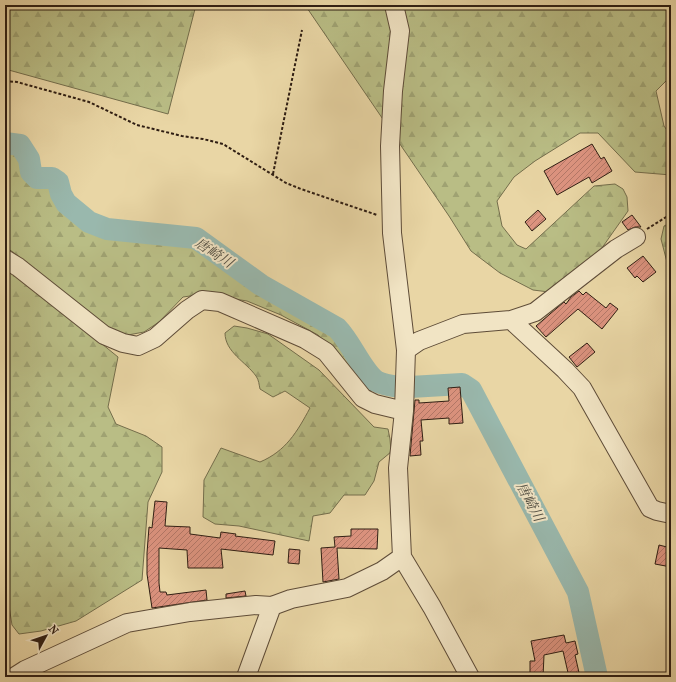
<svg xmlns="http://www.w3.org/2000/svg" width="676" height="682" font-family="'IM FELL French Canon','Noto Serif JP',serif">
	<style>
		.forest { fill: url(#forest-firs); stroke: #746e4c }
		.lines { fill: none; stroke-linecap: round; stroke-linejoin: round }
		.river { stroke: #99b8ad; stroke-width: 22 }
		.building { fill: url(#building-hatch); stroke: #2f1e13 }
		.minor-casing { stroke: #5e4c38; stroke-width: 20 }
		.path { stroke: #2f1e13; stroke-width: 2; stroke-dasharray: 3 2; stroke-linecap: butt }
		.minor { stroke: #f1e4c4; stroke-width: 18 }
		.labels { text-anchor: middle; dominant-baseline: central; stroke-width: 4; stroke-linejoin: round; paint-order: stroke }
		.water-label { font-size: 14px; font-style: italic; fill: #4f4c41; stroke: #f1e4c4 }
	</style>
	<defs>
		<pattern id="forest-firs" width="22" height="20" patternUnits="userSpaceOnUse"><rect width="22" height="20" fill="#b9bd85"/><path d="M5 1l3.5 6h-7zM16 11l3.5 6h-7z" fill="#9fa272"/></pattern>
		<pattern id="building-hatch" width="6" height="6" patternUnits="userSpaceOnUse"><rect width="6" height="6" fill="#dc937f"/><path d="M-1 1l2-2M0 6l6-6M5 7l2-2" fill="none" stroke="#b37767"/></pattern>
	</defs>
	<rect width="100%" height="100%" fill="#e9d6a5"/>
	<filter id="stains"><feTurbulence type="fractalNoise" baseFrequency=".005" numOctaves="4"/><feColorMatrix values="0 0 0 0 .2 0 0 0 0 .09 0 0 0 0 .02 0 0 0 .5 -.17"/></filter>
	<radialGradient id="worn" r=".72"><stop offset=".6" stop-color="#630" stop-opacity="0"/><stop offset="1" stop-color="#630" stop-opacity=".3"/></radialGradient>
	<!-- forest -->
	<path class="forest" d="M5 5H196L168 114 5 69Z
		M305 5H671V76L656 91 664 126 671 136V175L635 172 598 133H580L535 161 514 177 497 201 502 226 517 245 526 249 594 186 615 184 623 189 627 197 628 211 592 262 549 292 533 290 500 273 471 251 449 216Z
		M5 145 17 149 23 155 25 165 30 177 38 182 49 180 55 184 60 201 84 222 107 233 179 238 197 243 257 286 331 329 344 343 373 383 375 387 372 390 367 391 337 353 318 335 281 315 247 301 204 294 183 297 159 322 144 332 128 335 114 331 79 306 13 252 5 247Z
		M670 223 671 224V295L668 292 669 270 661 239 664 226Z
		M5 267 27 283 118 357 108 407 116 424 146 436 162 447V472L148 502 142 580 76 621 41 631 19 634 12 625 9 606 5 600Z
		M234 326 247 328 268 334 319 370 374 427 388 429 390 439 391 452 379 462 374 481 365 495H344L330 513 313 516 309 541 239 526 215 524 203 517 204 480 221 448 260 462C286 451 297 432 310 408L285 391 273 397 260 389C259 385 259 380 256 376 246 362 225 352 225 333Z"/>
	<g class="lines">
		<!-- river -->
		<path class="river" d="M5 143 20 145 29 159 31 172 37 178H52L58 182 61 194 66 203 89 222 107 229 196 238 261 285 337 328C351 342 362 371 376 381 383 385 392 386 400 387
			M410 387 462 384 471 390 578 592 597 677"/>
	</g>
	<!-- building -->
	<path class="building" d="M592 144 601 159 604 157 612 171 592 183 589 177 557 195 544 171Z
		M538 210 546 219 532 231 525 222Z
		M632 215 641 227H635L628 230 622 222Z
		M643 256 656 272 643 282 637 276 635 278 627 268Z
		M579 291 583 295 586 292 606 308 610 303 618 309 602 329 578 309 546 337 536 326 564 302 566 304 571 297Z
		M587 343 595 352 577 367 569 357Z
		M460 387 463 423 449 424V418L421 420 423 441H420L421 455 410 456 415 400H419V403L449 401 448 388Z
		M155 501 167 502 165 526 190 527V534L220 538 221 532 236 534 235 536 275 541 273 555 221 549 223 568H188L187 550 159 548V583L160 592H166L167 595 206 590 207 600 152 608 147 574V553L149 527 152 528Z
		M351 529H378L377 549 337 548 339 579 323 582 321 548 335 547 334 537 351 536Z
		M659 545 671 548V567L655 564Z
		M289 549 300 550 299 564 288 563Z
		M245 591 246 596 226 598V594Z
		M564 635 566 643 575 641 578 654 575 655 580 677H569L563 651 544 655 543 677H530V661H535L531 641Z"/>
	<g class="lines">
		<!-- minor casing -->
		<g class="minor-casing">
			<path id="minor" d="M394 5 400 31 393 91 390 146 392 233 406 350 404 411 398 468 402 557 432 607 470 677
				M5 259 18 267 104 335 123 343 138 346 155 338 187 310 202 300 220 302 305 339 326 352 363 398 375 404 404 411
				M511 320 565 370 582 388 650 508 657 511 671 514
				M406 350 419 341 463 324 511 320 535 312 616 249 636 237
				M14 677 25 670 127 623 190 612 256 605 272 606 291 599 347 588 382 571 402 557
				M246 677 272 606"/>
		</g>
		<!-- path -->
		<path class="path" d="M5 81 17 82 89 102 137 125 182 136 203 139 223 144 286 183 301 189 377 215
			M273 174 302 30
			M647 229 671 214"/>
		<!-- minor -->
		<use href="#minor" class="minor"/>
	</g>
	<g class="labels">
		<!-- water labels -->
		<g class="water-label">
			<text transform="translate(214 253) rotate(33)">唐崎川</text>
			<text transform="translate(530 502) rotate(62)">唐崎川</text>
		</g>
	</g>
	<!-- margin -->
	<rect width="676" height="682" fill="none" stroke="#e9d6a5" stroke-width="20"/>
	<rect x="6" y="6" width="664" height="670" fill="none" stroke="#2f1e13" stroke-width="2"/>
	<rect x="10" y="10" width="656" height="662" fill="none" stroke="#2f1e13"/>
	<!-- north arrow -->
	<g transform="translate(46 636) rotate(50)" stroke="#f1e4c4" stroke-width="3" paint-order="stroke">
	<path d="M0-3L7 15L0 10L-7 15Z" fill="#2f1e13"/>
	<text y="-6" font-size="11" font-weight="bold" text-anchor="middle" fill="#2f1e13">N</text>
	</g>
	<rect width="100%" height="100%" filter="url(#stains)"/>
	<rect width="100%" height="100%" fill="url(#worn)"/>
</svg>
